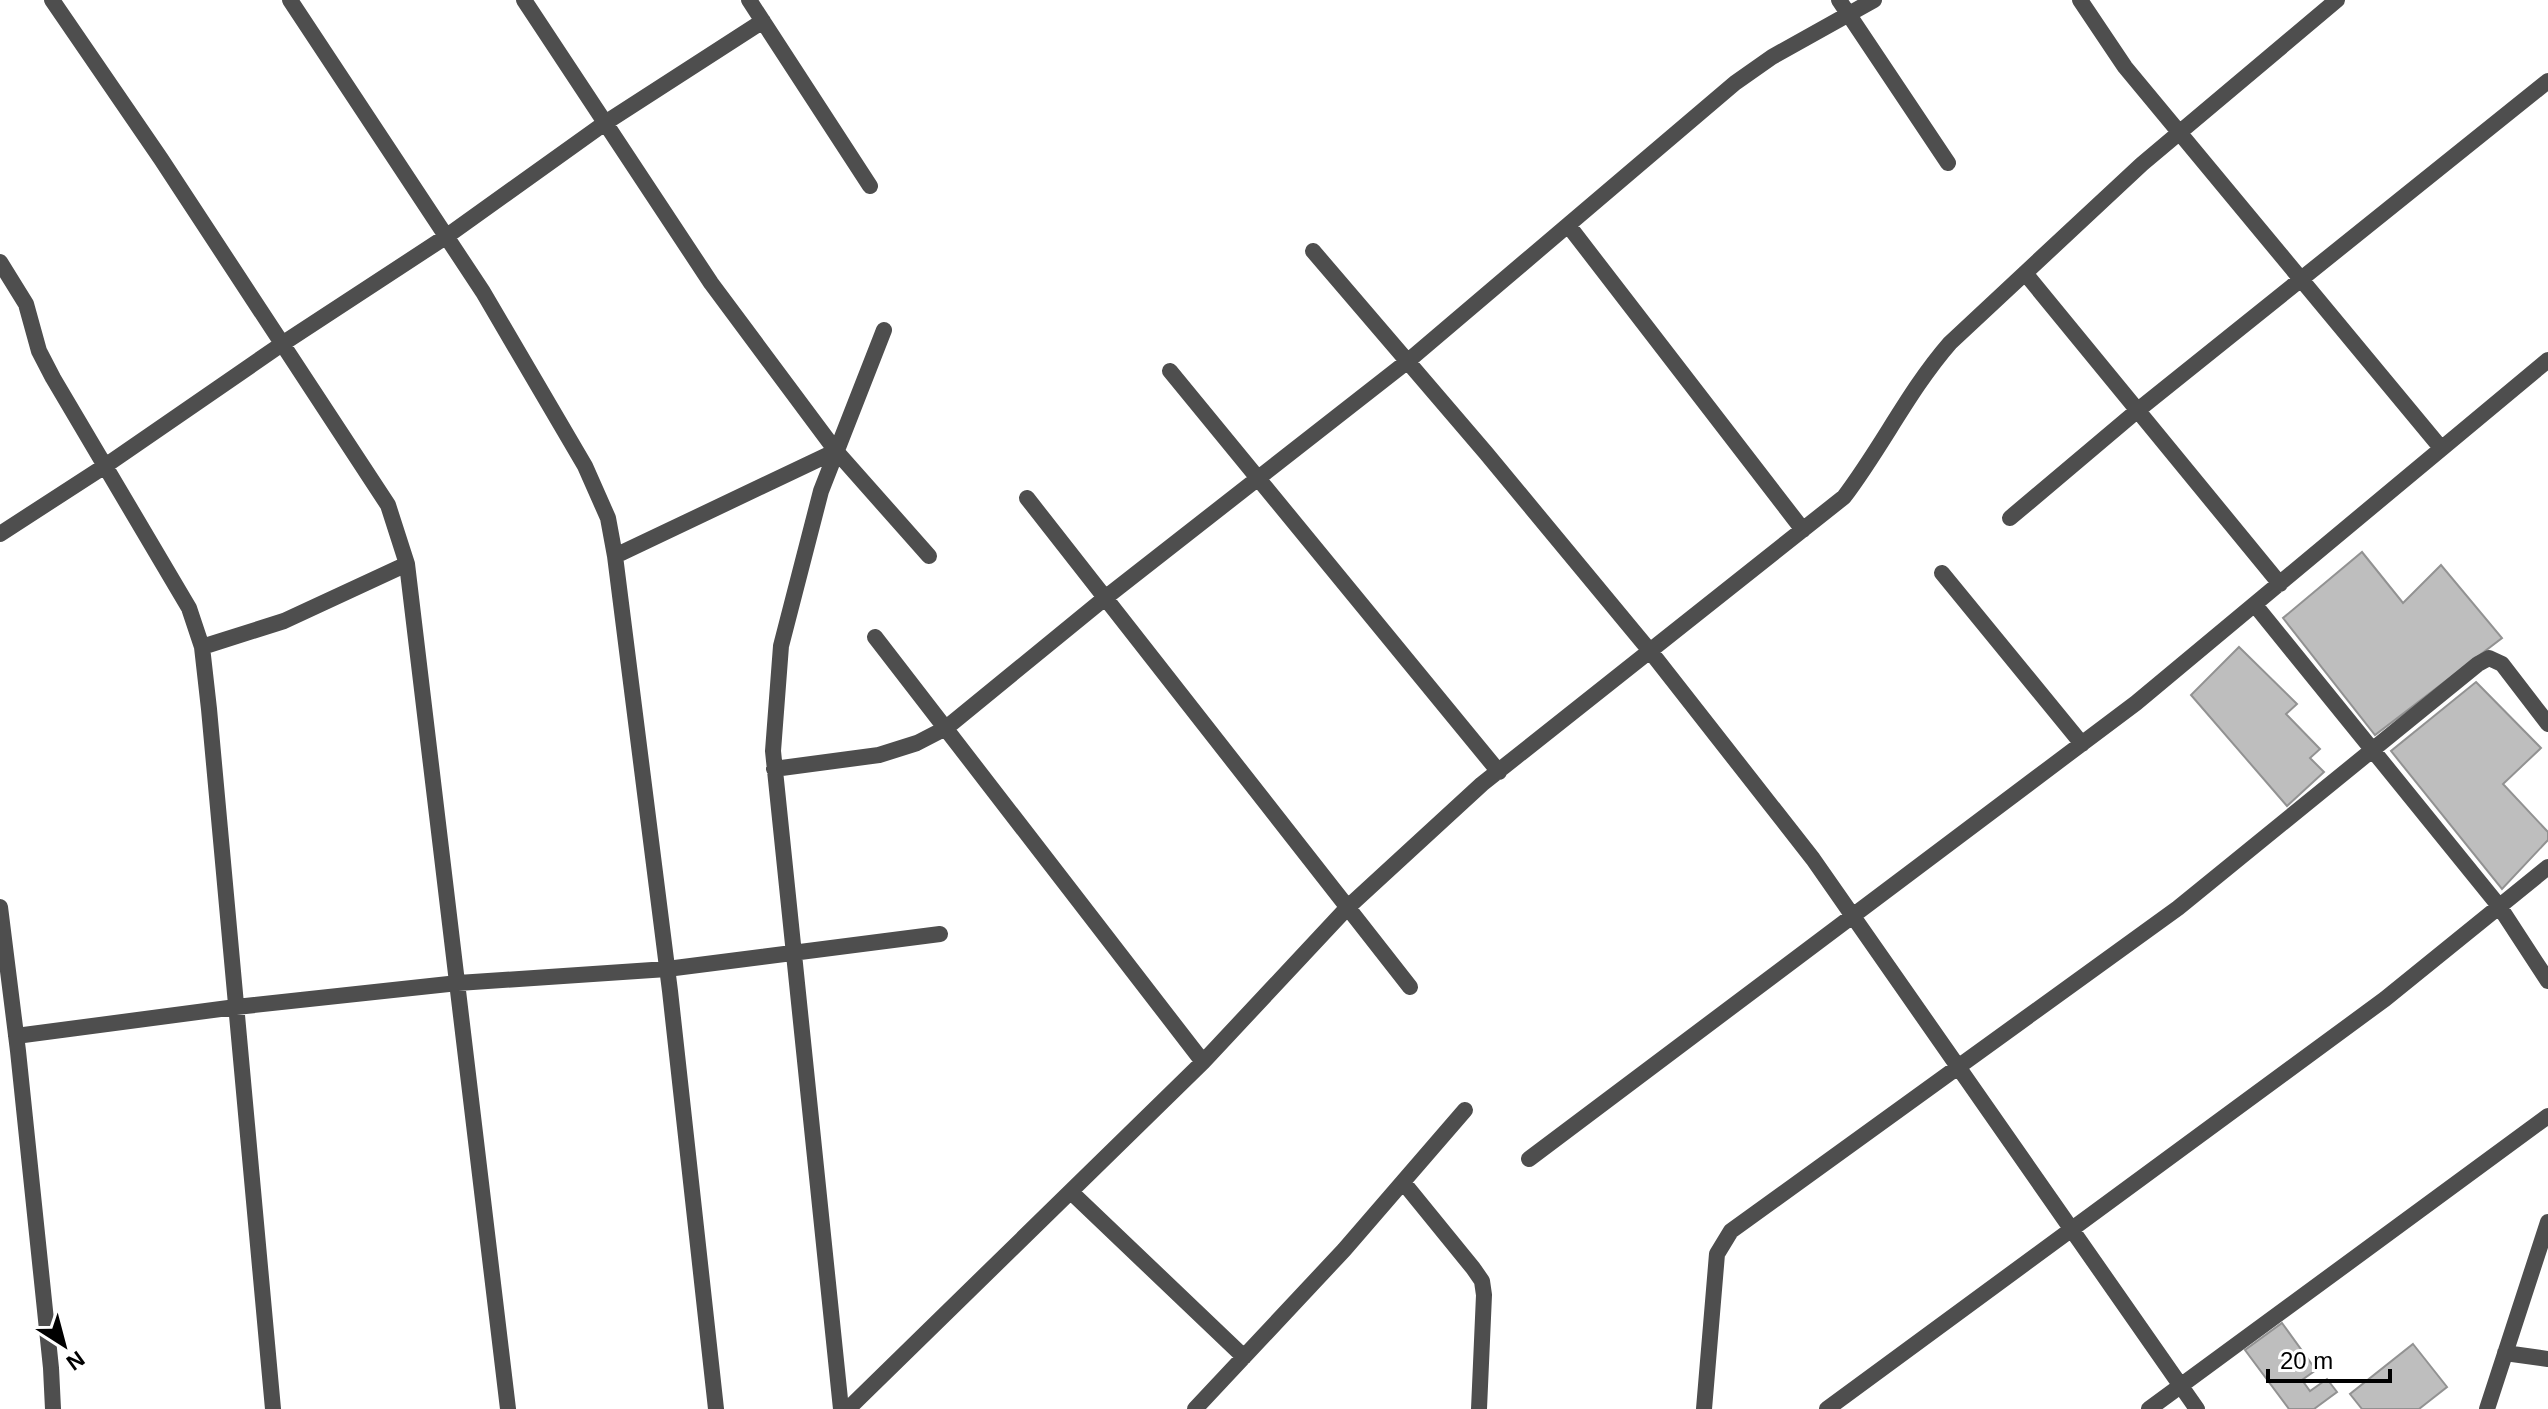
<svg xmlns="http://www.w3.org/2000/svg" width="2548" height="1409" font-family="Arial,sans-serif">
	<style>
		.building { fill: #bebebe; stroke: #929292; stroke-width: 2 }
		.lines { fill: none; stroke-linecap: round; stroke-linejoin: round }
		.minor { stroke: #4e4e4e; stroke-width: 16 }
	</style>
	<rect width="100%" height="100%" fill="#fff"/>
	<!-- building -->
	<path class="building" d="M2362 552 2403 603 2441 565 2502 638 2375 735 2283 618Z
		M2239 647 2297 704 2286 714 2320 749 2310 758 2324 772 2287 806 2191 695Z
		M2476 682 2541 748 2503 784 2548 832V840L2502 889 2391 751Z
		M2282 1323 2316 1370 2302 1380 2310 1391 2327 1379 2337 1392 2314 1409H2289L2245 1350Z
		M2413 1344 2447 1387 2419 1409H2362L2350 1394Z"/>
	<g class="lines">
		<!-- minor -->
		<path class="minor" d="M52 0 161 159 388 505 407 564 508 1409
			M290 0 483 292 585 466 608 518 615 556 670 991 716 1409
			M524 0 711 283 836 451 929 556
			M749 0 870 186
			M1839 0 1948 163
			M2080 0 2125 67 2441 448
			M1568 225 1803 530
			M1313 251 1486 453 1650 651 1813 859 2197 1409
			M0 262 26 304 39 351 53 378 189 608 202 647 209 709 273 1409
			M2025 273 2280 584
			M1170 371 1499 772
			M1027 498 1410 987
			M2010 518 2138 410 2548 81
			M0 534 105 466 282 344 447 236 605 123 763 21
			M615 556 836 451
			M1942 573 2082 744
			M2255 605 2499 906 2548 981
			M875 637 1203 1062
			M202 647 284 621 407 564
			M774 769 879 755 917 743 946 728 1105 598 1408 361 1735 83 1772 57 1874 0
			M0 907 18 1051 51 1368 53 1409
			M16 1036 236 1007 458 983 667 969 940 934
			M1529 1159 2136 703 2548 360
			M1403 1182 1473 1268 1482 1281 1484 1295 1479 1409
			M1071 1192 1244 1357
			M2505 1353 2548 1359
			M841 1409 773 751 781 646 821 491 884 330
			M848 1409 1203 1062 1347 908 1482 784 1844 497C1882 447 1909 390 1950 343L2142 164 2337 0
			M1195 1409 1344 1250 1465 1110
			M1704 1409 1717 1254 1731 1231 2178 908 2478 664 2489 658 2502 664 2548 724
			M1827 1409 2385 999 2548 867
			M2149 1409 2548 1116
			M2487 1409 2548 1222"/>
	</g>
	<!-- north arrow -->
	<g transform="translate(64 1345) rotate(144)" stroke="#ffffff" stroke-width="6" paint-order="stroke">
	<path d="M0-6L14 30L0 20L-14 30Z" fill="#000000"/>
	<text y="-12" font-size="22" font-weight="bold" text-anchor="middle" fill="#000000">N</text>
	</g>
	<!-- scale -->
	<path d="M2268 1369v12h122v-12" fill="none" stroke="#000000" stroke-width="4"/>
	<text x="2280" y="1369" font-size="24" fill="#000000" stroke="#ffffff" stroke-width="6" paint-order="stroke">20 m</text>
</svg>
